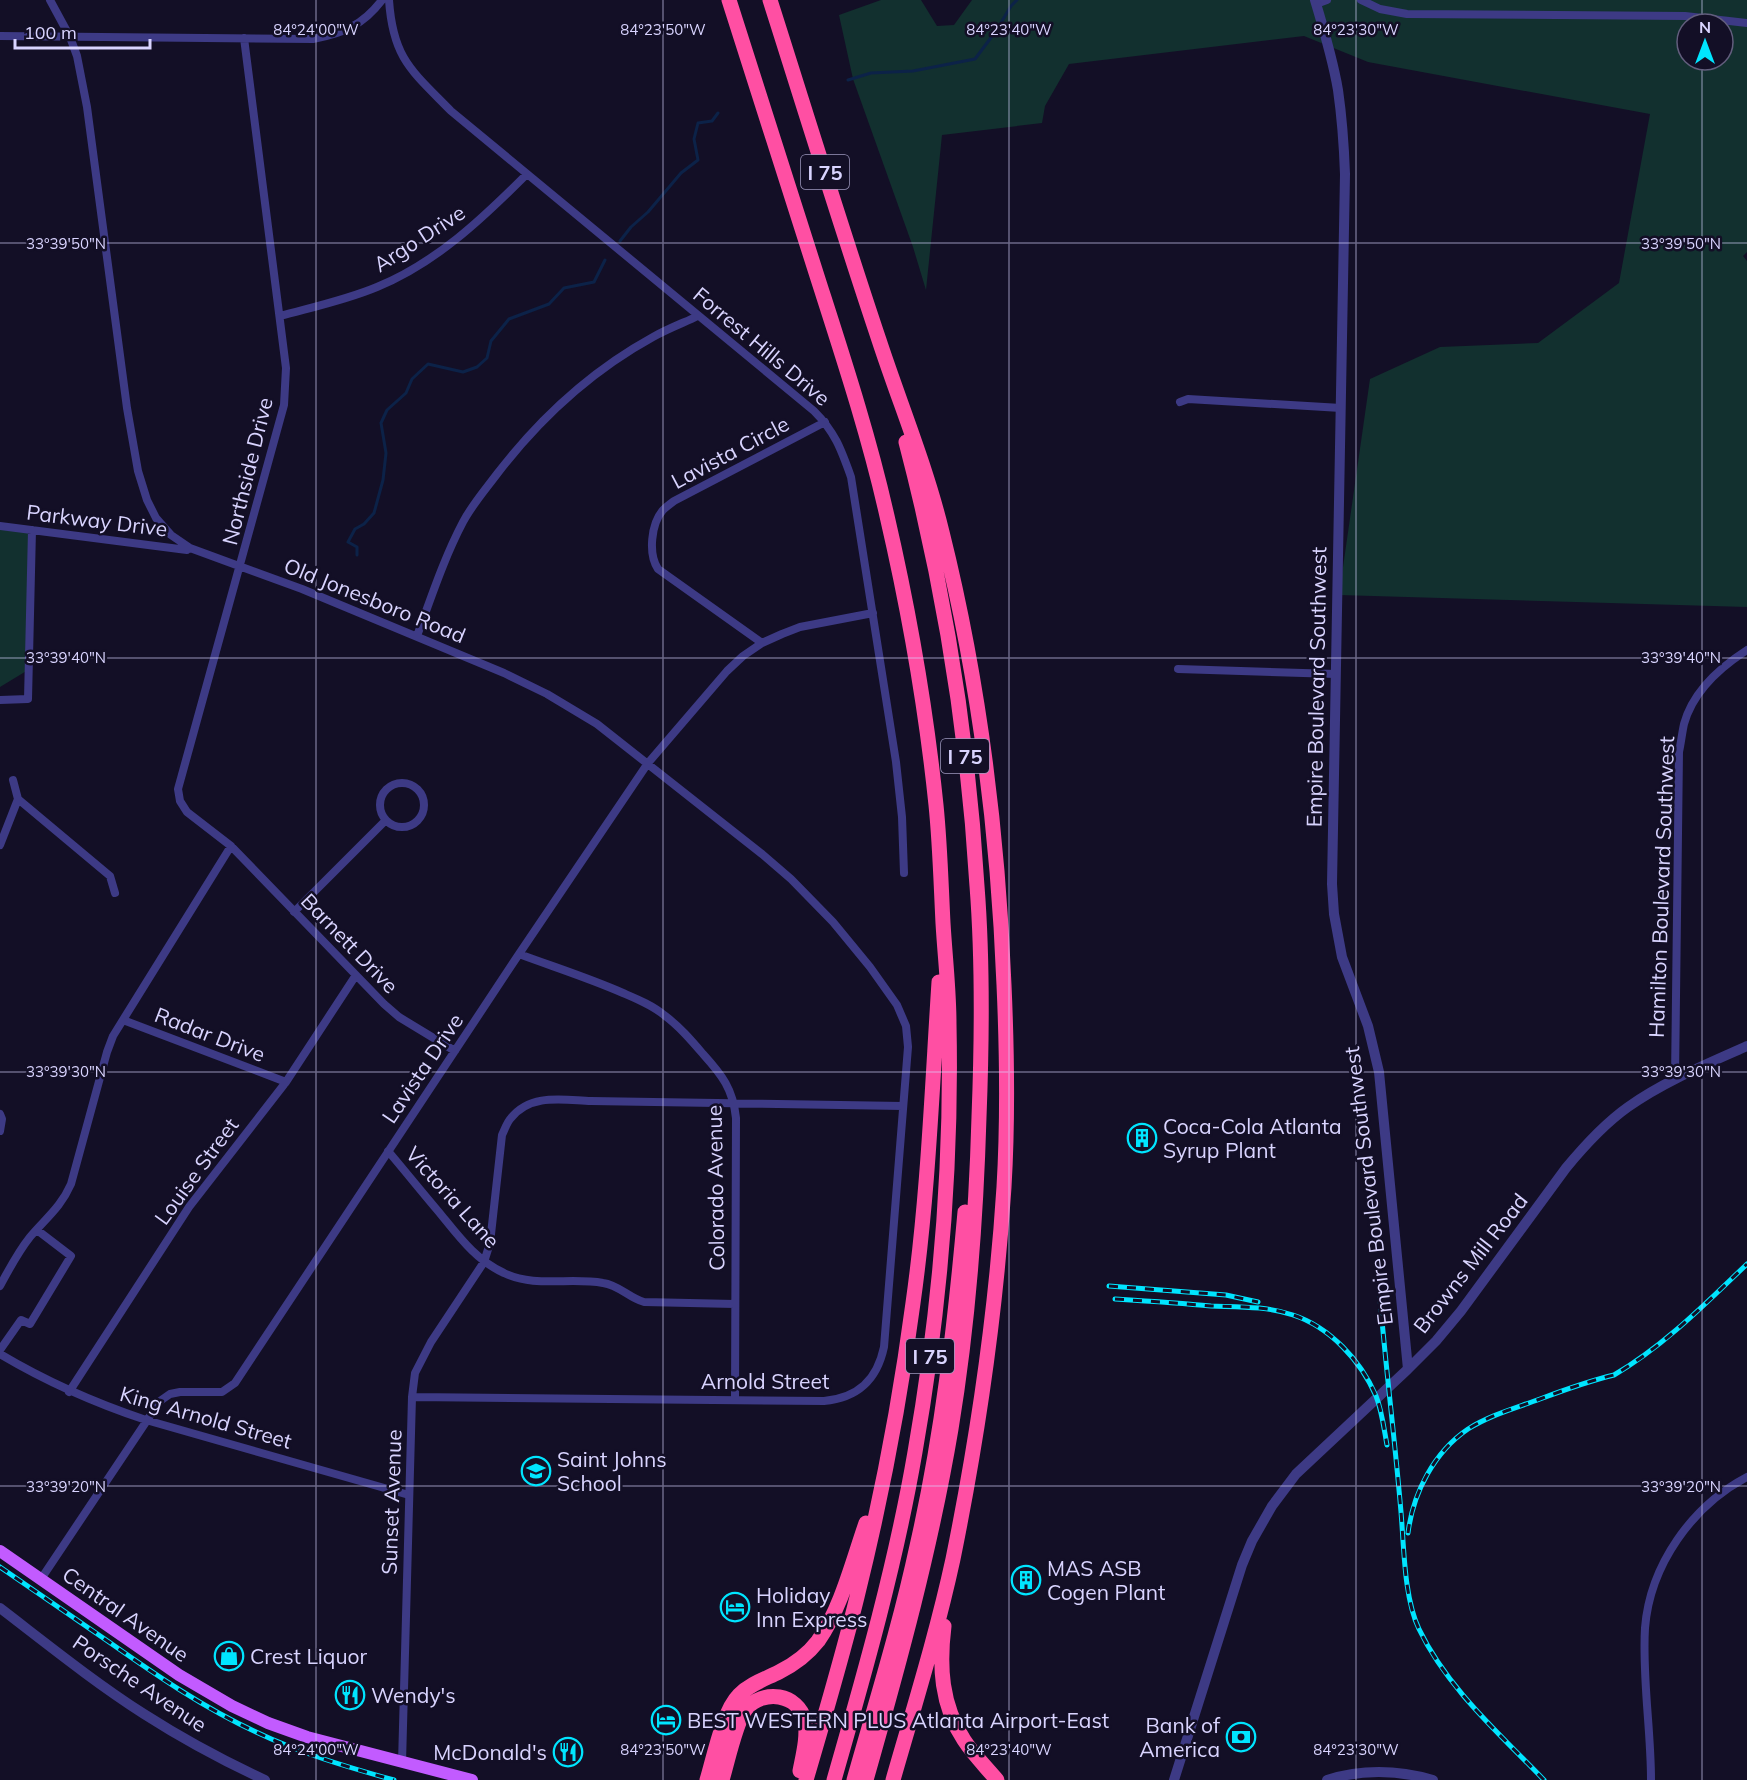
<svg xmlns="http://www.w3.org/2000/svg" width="1747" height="1780" font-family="Mulish,sans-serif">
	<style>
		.green { fill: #12302f; fill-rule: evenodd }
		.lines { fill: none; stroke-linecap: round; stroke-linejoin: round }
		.stream { stroke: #0c2248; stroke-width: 3 }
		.minor { stroke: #3d3a85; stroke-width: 8 }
		.tertiary { stroke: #3d3a85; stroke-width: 10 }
		.primary { stroke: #c25bff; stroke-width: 12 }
		.motorway { stroke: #ff4fa3; stroke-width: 15 }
		.rail-casing { stroke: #00e5ff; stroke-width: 5 }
		.rail { stroke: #130f26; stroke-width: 3; stroke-dasharray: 9; stroke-linecap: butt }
		.ticks { fill: none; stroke: #d9d4ff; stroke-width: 1.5; stroke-opacity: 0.45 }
		.labels { text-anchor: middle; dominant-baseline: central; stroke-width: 5; stroke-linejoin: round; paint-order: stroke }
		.shield { fill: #130f26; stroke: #9e99be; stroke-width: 1.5 }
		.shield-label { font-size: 20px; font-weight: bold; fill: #d9d4ff }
		.street-label { font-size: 21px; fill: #d9d4ff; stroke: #130f26 }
		.poi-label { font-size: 21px; fill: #d9d4ff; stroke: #130f26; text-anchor: start }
		.ticks-label { font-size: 15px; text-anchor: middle; fill: #d9d4ff; stroke: #130f26; stroke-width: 5; stroke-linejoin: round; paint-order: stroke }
	</style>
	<rect width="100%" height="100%" fill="#130f26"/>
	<!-- green -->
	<path class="green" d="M881 0H921L937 26 954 25 972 0H1747V252L1743 256 1747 261V607L1339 595 1370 379 1440 347 1538 343 1619 283 1650 114 1368 62 1304 36 1069 64 1045 106 1042 123 942 135 926 290 913 247 853 79 839 15ZM1687 24H1723V60H1687Z
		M0 529 28 532V670L0 687Z"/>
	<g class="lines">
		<!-- stream -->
		<path class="stream" d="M848 80 871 73 913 71 975 59 996 31 1011 6 1017 0
			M620 241 631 227 648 212 681 173 698 160 694 139 698 123 712 121 718 113
			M357 555V547L348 542 355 529 364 524 374 513 383 480 386 453 381 423 387 410 406 393 412 379 428 364 463 372 477 367 487 358 491 341 509 319 549 304 564 288 594 282 605 260"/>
		<!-- minor -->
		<path class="minor" d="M50 0 70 37 77 56 87 107 127 408 138 471 147 500 156 518 171 535 190 548 302 589 504 673 547 694 597 724 762 854 791 879 833 922 870 967 897 1005 906 1026 908 1047 884 1347C877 1380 858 1398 824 1401L412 1397
			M389 0C393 59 412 71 451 111L814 411C835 432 841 449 851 477L896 762 902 817 904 873
			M1361 0 1380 9 1407 14 1685 16 1747 23
			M1316 4 1327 0
			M0 36 313 39C344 33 363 25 382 0
			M244 38 286 368 284 405 178 789 180 801 187 812 231 846 384 1004 399 1017 455 1051
			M280 316C313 307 346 300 377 287 436 263 483 218 527 174
			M1180 402 1188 399 1341 408
			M0 526 187 550 189 548
			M417 636C431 598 444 558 463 522 472 505 485 490 497 474 540 418 591 371 653 337 667 329 683 323 698 316
			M762 643 658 569C648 554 651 524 663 510 666 507 670 504 674 501L825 422
			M1178 669 1336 674
			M0 700 28 699 32 530
			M13 780 18 799
			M380 805a22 22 0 1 1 44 0a22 22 0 1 1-44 0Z
			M18 799 110 876 115 893
			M0 845 18 799
			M294 912 386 820
			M519 954C554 967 589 978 623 993 637 999 652 1005 664 1015 679 1026 691 1040 703 1054 722 1075 733 1089 736 1118L735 1400
			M123 1020 286 1082
			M1675 1079 1679 752C1681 743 1682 733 1684 724 1693 691 1719 668 1747 650
			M0 1114 2 1119 0 1131
			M388 1151C405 1171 421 1191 438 1211 457 1234 475 1260 504 1273 535 1288 570 1277 603 1283 619 1285 629 1298 644 1302L735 1304
			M0 1286C9 1269 18 1252 30 1237 46 1218 61 1207 71 1184L107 1052 113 1036 231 846
			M0 1350 21 1320 30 1324 71 1256 37 1230
			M0 1354C47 1382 95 1403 146 1420L409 1495
			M69 1392 189 1207 286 1082 356 975
			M41 1579 160 1401 170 1394 180 1392H222L235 1383 519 954 648 763 727 671 743 656 762 643 782 634 800 627 873 613
			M402 1763 412 1397 415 1373 431 1342 484 1262 490 1243 502 1135C505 1129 507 1122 511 1118 531 1093 563 1100 591 1101L903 1106
			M1651 1780C1651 1729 1642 1678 1645 1628 1650 1565 1692 1506 1747 1477"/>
		<!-- tertiary -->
		<path class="tertiary" d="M1315 0C1324 30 1333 60 1338 90 1342 118 1344 146 1345 174L1332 884 1334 914 1342 957 1368 1026 1379 1072 1408 1369
			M0 1608C47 1644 94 1682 144 1714 183 1739 224 1761 265 1780
			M1174 1780 1242 1565 1252 1541 1272 1506 1296 1474 1408 1369 1436 1341 1461 1311 1566 1168C1585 1145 1604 1124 1628 1107 1665 1081 1707 1064 1747 1046
			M1327 1780C1362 1769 1398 1770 1433 1780"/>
		<!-- primary -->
		<path class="primary" d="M0 1551 179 1675 232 1706 268 1723 307 1737 472 1780"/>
		<!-- motorway -->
		<path class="motorway" d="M729 0C759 93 788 186 818 279 843 357 869 436 887 516 909 611 926 708 936 805 940 844 941 884 943 923 945 957 949 990 949 1024 952 1167 940 1310 915 1452 896 1563 865 1672 834 1780
			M770 0C806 113 841 227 879 340 900 404 926 466 942 532 979 680 998 833 1004 985 1007 1052 1008 1120 1004 1187 996 1312 978 1436 953 1559 937 1633 914 1707 893 1780
			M944 1626C939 1666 941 1705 964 1740 973 1754 986 1767 997 1780
			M707 1780C714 1757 723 1711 739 1695 750 1684 765 1679 779 1672 793 1665 808 1654 818 1641 841 1609 853 1560 866 1523
			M722 1780C727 1764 736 1721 746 1709 763 1689 798 1693 805 1721 808 1737 803 1755 800 1771
			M806 1780C824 1719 842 1658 857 1597 881 1500 900 1402 913 1303 928 1197 932 1089 939 982
			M854 1780C876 1702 900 1625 917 1546 942 1437 955 1324 965 1212
			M866 1780C899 1664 931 1548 951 1429 968 1326 976 1222 979 1117 982 1040 983 963 977 886 968 736 944 587 906 442"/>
		<!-- rail casing -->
		<g class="rail-casing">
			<path id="rail" d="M1109 1286 1226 1295 1258 1302
				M1380 1298C1386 1370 1395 1441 1401 1512 1404 1547 1404 1598 1419 1629 1447 1688 1500 1734 1544 1780
				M1115 1299C1147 1301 1179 1303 1211 1306 1238 1307 1267 1306 1293 1315 1330 1327 1361 1361 1376 1396 1382 1411 1384 1429 1387 1445
				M1408 1533C1413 1493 1434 1452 1468 1429 1490 1415 1516 1408 1540 1399 1564 1390 1589 1381 1614 1375 1664 1346 1705 1304 1747 1264
				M0 1567C36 1592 73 1617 109 1642 156 1675 204 1708 256 1732 300 1753 347 1767 394 1780"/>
		</g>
		<!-- rail -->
		<use href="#rail" class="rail"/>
	</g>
	<!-- ticks -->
	<path class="ticks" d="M316 0V1780M663 0V1780M1009 0V1780M1356 0V1780M1702 0V24M1702 60V1780M0 243H1747M0 658H1747M0 1072H1747M0 1486H1747"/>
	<!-- icons -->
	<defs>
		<g id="building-ring" transform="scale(1.5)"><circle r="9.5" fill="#130f26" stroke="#00e5ff" stroke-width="1.5"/><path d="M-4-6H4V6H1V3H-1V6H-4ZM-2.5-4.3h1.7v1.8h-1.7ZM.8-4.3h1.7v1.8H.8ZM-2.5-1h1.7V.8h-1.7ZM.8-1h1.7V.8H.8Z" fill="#00e5ff"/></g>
		<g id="school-ring" transform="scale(1.5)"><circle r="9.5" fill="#130f26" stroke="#00e5ff" stroke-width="1.5"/><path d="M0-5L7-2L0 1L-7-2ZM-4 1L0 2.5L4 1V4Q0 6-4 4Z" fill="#00e5ff"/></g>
		<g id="hotel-ring" transform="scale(1.5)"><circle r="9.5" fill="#130f26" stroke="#00e5ff" stroke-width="1.5"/><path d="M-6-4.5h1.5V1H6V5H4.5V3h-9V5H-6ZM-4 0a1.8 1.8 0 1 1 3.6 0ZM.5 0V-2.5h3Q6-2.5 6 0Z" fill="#00e5ff"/></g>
		<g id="shop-ring" transform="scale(1.5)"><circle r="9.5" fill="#130f26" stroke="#00e5ff" stroke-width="1.5"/><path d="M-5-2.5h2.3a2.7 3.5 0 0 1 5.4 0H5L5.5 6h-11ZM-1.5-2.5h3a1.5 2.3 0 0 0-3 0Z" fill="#00e5ff"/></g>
		<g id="restaurant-ring" transform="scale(1.5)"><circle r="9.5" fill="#130f26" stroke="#00e5ff" stroke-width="1.5"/><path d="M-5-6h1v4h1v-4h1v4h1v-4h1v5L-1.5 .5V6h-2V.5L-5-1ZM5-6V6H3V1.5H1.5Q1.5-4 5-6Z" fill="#00e5ff"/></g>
		<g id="bank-ring" transform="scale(1.5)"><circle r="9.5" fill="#130f26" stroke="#00e5ff" stroke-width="1.5"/><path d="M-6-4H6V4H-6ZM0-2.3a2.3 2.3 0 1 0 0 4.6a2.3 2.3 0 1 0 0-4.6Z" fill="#00e5ff"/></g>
	</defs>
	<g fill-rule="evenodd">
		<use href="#building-ring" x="1142" y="1138"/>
		<use href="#school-ring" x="536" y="1471"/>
		<use href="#building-ring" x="1026" y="1580"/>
		<use href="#hotel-ring" x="735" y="1607"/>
		<use href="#shop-ring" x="229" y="1656"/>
		<use href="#restaurant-ring" x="350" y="1695"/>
		<use href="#hotel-ring" x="666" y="1720"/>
		<use href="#bank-ring" x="1241" y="1737"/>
		<use href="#restaurant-ring" x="568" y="1752"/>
	</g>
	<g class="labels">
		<!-- shield labels -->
		<g class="shield">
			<rect x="801" y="155" width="48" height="34" rx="4.5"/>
			<rect x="941" y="739" width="48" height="34" rx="4.5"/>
			<rect x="906" y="1339" width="48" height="34" rx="4.5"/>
		</g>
		<g class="shield-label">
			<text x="825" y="172">I 75</text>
			<text x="965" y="756">I 75</text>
			<text x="930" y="1356">I 75</text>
		</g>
		<!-- street labels -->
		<g class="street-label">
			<text transform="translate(419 238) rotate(-33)">Argo Drive</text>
			<text transform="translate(762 346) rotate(40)">Forrest Hills Drive</text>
			<text transform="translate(730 452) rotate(-28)">Lavista Circle</text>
			<text transform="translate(247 471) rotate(-76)">Northside Drive</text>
			<text transform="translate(97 520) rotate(7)">Parkway Drive</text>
			<text transform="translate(375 600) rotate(22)">Old Jonesboro Road</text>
			<text transform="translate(1316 687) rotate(-89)">Empire Boulevard Southwest</text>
			<text transform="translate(1661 887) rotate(-88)">Hamilton Boulevard Southwest</text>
			<text transform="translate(350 943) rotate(46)">Barnett Drive</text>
			<text transform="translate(210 1034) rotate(21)">Radar Drive</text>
			<text transform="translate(422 1068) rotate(-56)">Lavista Drive</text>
			<text transform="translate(196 1171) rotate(-54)">Louise Street</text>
			<text transform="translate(1368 1186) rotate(-97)">Empire Boulevard Southwest</text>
			<text transform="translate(715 1188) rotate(-91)">Colorado Avenue</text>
			<text transform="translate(453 1197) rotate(48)">Victoria Lane</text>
			<text transform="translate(1470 1263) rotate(-52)">Browns Mill Road</text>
			<text x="765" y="1381">Arnold Street</text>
			<text transform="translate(206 1417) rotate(16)">King Arnold Street</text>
			<text transform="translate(391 1502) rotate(-88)">Sunset Avenue</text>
			<text transform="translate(126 1614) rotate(35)">Central Avenue</text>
			<text transform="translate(140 1683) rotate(34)">Porsche Avenue</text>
		</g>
		<!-- poi labels -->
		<g class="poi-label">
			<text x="1163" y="1126">Coca-Cola Atlanta<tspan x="1163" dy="24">Syrup Plant</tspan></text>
			<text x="557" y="1459">Saint Johns<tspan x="557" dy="24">School</tspan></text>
			<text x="1047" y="1568">MAS ASB<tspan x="1047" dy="24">Cogen Plant</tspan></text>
			<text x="756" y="1595">Holiday<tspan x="756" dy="24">Inn Express</tspan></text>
			<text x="250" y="1656">Crest Liquor</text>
			<text x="371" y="1695">Wendy's</text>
			<text x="687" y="1720">BEST WESTERN PLUS Atlanta Airport-East</text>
			<text x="1220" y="1725" text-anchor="end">Bank of<tspan x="1220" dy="24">America</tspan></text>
			<text x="547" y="1752" text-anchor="end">McDonald's</text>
		</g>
	</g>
	<g class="ticks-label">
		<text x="316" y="35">84°24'00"W</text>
		<text x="663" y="35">84°23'50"W</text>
		<text x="1009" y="35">84°23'40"W</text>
		<text x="1356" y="35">84°23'30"W</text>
		<text x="66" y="249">33°39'50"N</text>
		<text x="1681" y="249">33°39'50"N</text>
		<text x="66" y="663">33°39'40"N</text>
		<text x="1681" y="663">33°39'40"N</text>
		<text x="66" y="1077">33°39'30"N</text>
		<text x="1681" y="1077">33°39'30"N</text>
		<text x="66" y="1492">33°39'20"N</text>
		<text x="1681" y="1492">33°39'20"N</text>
		<text x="316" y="1755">84°24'00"W</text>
		<text x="663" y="1755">84°23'50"W</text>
		<text x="1009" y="1755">84°23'40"W</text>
		<text x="1356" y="1755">84°23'30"W</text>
	</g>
	<!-- north arrow -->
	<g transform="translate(1705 42)"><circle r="28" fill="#130f26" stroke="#625e7d" stroke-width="1.5"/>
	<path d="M0-4.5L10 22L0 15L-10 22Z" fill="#00e5ff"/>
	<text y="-9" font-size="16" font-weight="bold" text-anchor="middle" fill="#d9d4ff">N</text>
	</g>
	<!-- scale -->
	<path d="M15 39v9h135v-9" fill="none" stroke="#d9d4ff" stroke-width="3"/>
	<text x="24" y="39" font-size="18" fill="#d9d4ff" stroke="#130f26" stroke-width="4.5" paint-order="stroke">100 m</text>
</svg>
